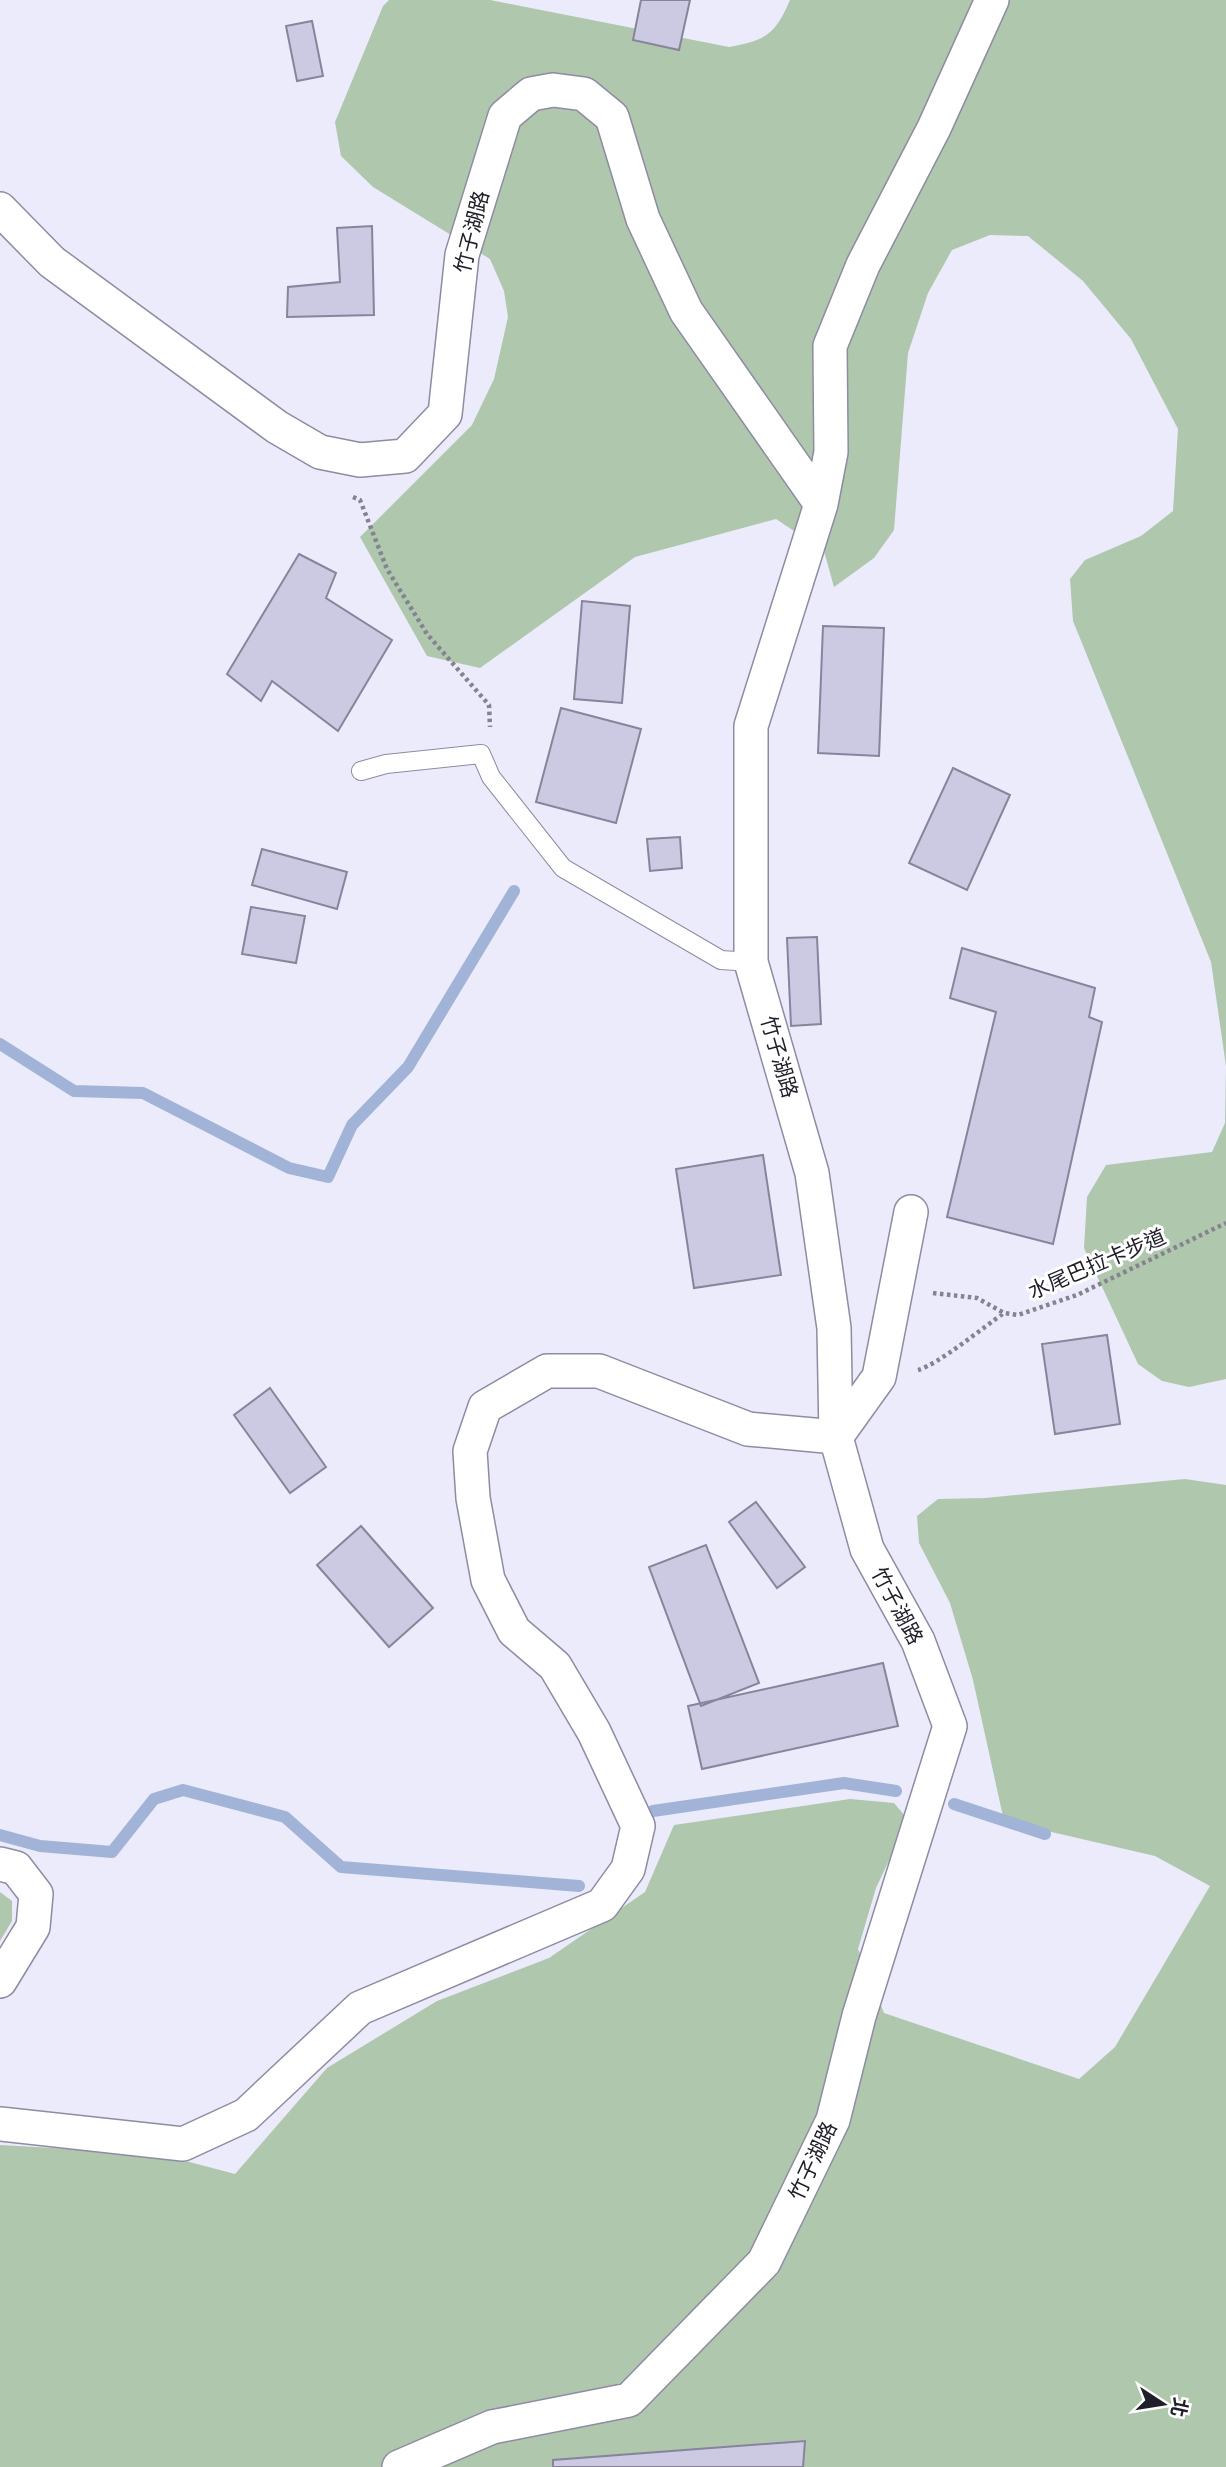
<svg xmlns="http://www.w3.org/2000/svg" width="1226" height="2467" font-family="'Fira Sans Condensed','Noto Sans TC',sans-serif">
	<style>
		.green { fill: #aec7ad }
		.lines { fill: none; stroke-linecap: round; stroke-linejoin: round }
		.stream { stroke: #a1b4d7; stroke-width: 12 }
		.building { fill: #ccc9e3; stroke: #87849c; stroke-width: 2 }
		.service-casing { stroke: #8e8ba3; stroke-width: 20 }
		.minor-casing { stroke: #8e8ba3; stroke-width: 36 }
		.path { stroke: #84838f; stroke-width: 4.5; stroke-dasharray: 3.5 3.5; stroke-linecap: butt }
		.service { stroke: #fff; stroke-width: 18 }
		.minor { stroke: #fff; stroke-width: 33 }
		.labels { text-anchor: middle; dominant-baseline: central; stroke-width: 6; stroke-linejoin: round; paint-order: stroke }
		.street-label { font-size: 21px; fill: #201f29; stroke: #fff }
	</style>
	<rect width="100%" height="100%" fill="#ecebfb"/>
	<!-- green -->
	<path class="green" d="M389 0H490L729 47C766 40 775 35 790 0H1226V1379L1189 1387 1162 1381 1138 1364 1084 1248 1087 1197 1106 1165 1212 1152 1225 1123 1226 1066 1211 962 1073 621 1070 579 1085 560 1141 536 1173 511 1178 429 1131 339 1083 281 1028 236 990 235 952 250 928 293 908 353 894 530 874 558 834 587 824 551 776 519 635 557 480 668 427 656 360 537 472 425 494 379 508 317 504 291 490 259 373 187 341 156 335 122 383 6Z
		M1185 1479 1226 1485V2467H0V2145L159 2154 235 2174 327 2068 437 2001 549 1958 645 1892 674 1825 850 1799 894 1803 905 1816 900 1837 876 1888 858 1949 884 2013 1079 2079 1115 2047 1210 1886 1155 1856 1004 1821 973 1680 950 1603 919 1543 917 1516 938 1499 985 1498Z
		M0 1892 12 1901V1921L0 1941Z"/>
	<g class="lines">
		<!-- stream -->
		<path class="stream" d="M0 1044 74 1091 143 1093 289 1168 328 1177 352 1125 408 1067 514 891
			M954 1804 1045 1834
			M653 1811 844 1783 896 1791
			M0 1835 40 1846 112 1852 154 1799 183 1790 285 1817 341 1867 579 1886"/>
	</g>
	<!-- building -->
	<path class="building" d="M641 0H690L679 50 633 40Z
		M312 21 323 76 297 81 286 26Z
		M372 226 374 315 287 317 288 287 340 282 337 228Z
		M299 554 336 573 326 598 392 640 338 731 272 681 261 701 227 674Z
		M582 601 630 606 622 703 574 699Z
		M823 626 884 628 879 756 818 753Z
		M561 708 641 729 616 823 536 802Z
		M953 768 1010 795 967 890 909 863Z
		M680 837 682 868 650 871 647 839Z
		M262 849 347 872 337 909 252 885Z
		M251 907 305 916 296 963 242 954Z
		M817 937 821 1024 791 1026 787 938Z
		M962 948 1095 988 1089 1017 1102 1022 1053 1244 947 1217 996 1012 950 998Z
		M763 1155 781 1275 694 1288 676 1169Z
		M1107 1335 1120 1424 1055 1434 1042 1344Z
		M270 1388 326 1467 290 1493 234 1415Z
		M756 1502 805 1567 777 1588 729 1522Z
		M361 1526 433 1608 389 1647 317 1565Z
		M706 1545 759 1683 701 1706 649 1567Z
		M883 1663 898 1726 702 1769 688 1706Z
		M805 2441 803 2467H553V2460Z"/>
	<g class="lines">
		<!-- service casing -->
		<g class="service-casing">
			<path id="service" d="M361 771 386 764 481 754 491 777 563 868 721 960 751 962"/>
		</g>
		<!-- minor casing -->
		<g class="minor-casing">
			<path id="minor" d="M0 209 52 262 277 427 320 452 360 460 405 456 445 414 462 255 505 116 531 94 553 90 584 94 612 117 643 219 686 311 821 504
				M836 1437 879 1377 911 1212
				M0 1864 16 1868 36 1894 33 1927 0 1981
				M0 2124 183 2144 246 2115 360 2008 602 1905 628 1869 638 1826 594 1732 555 1666 514 1631 488 1580 473 1498 470 1451 485 1407 547 1371H599L748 1429 836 1437
				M399 2467 492 2427 629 2400 764 2262 833 2120 859 2016 950 1726 918 1641 867 1549 836 1437 834 1328 812 1173 751 962V726L821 504 831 452 830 346 863 265 934 128 992 0"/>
		</g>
		<!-- path -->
		<path class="path" d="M353 497 360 500 387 569 427 634 489 705 490 727
			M933 1293 977 1298 1004 1313 1018 1315 1077 1295 1226 1223
			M918 1370C937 1365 984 1327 1004 1313"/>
		<!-- service -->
		<use href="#service" class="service"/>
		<!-- minor -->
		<use href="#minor" class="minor"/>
	</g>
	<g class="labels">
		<!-- street labels -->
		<g class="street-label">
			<text transform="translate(472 232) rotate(-76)">竹子湖路</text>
			<text transform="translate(779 1057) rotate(74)">竹子湖路</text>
			<text transform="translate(1097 1264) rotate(-23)">水尾巴拉卡步道</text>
			<text transform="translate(897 1606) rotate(62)">竹子湖路</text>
			<text transform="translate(813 2161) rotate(-65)">竹子湖路</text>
		</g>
	</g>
	<!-- north arrow -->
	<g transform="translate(1163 2404) rotate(102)" stroke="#ffffff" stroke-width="5" paint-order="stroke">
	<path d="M0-5L12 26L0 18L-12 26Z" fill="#201f29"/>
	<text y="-10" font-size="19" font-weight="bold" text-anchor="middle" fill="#201f29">北</text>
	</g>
</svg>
